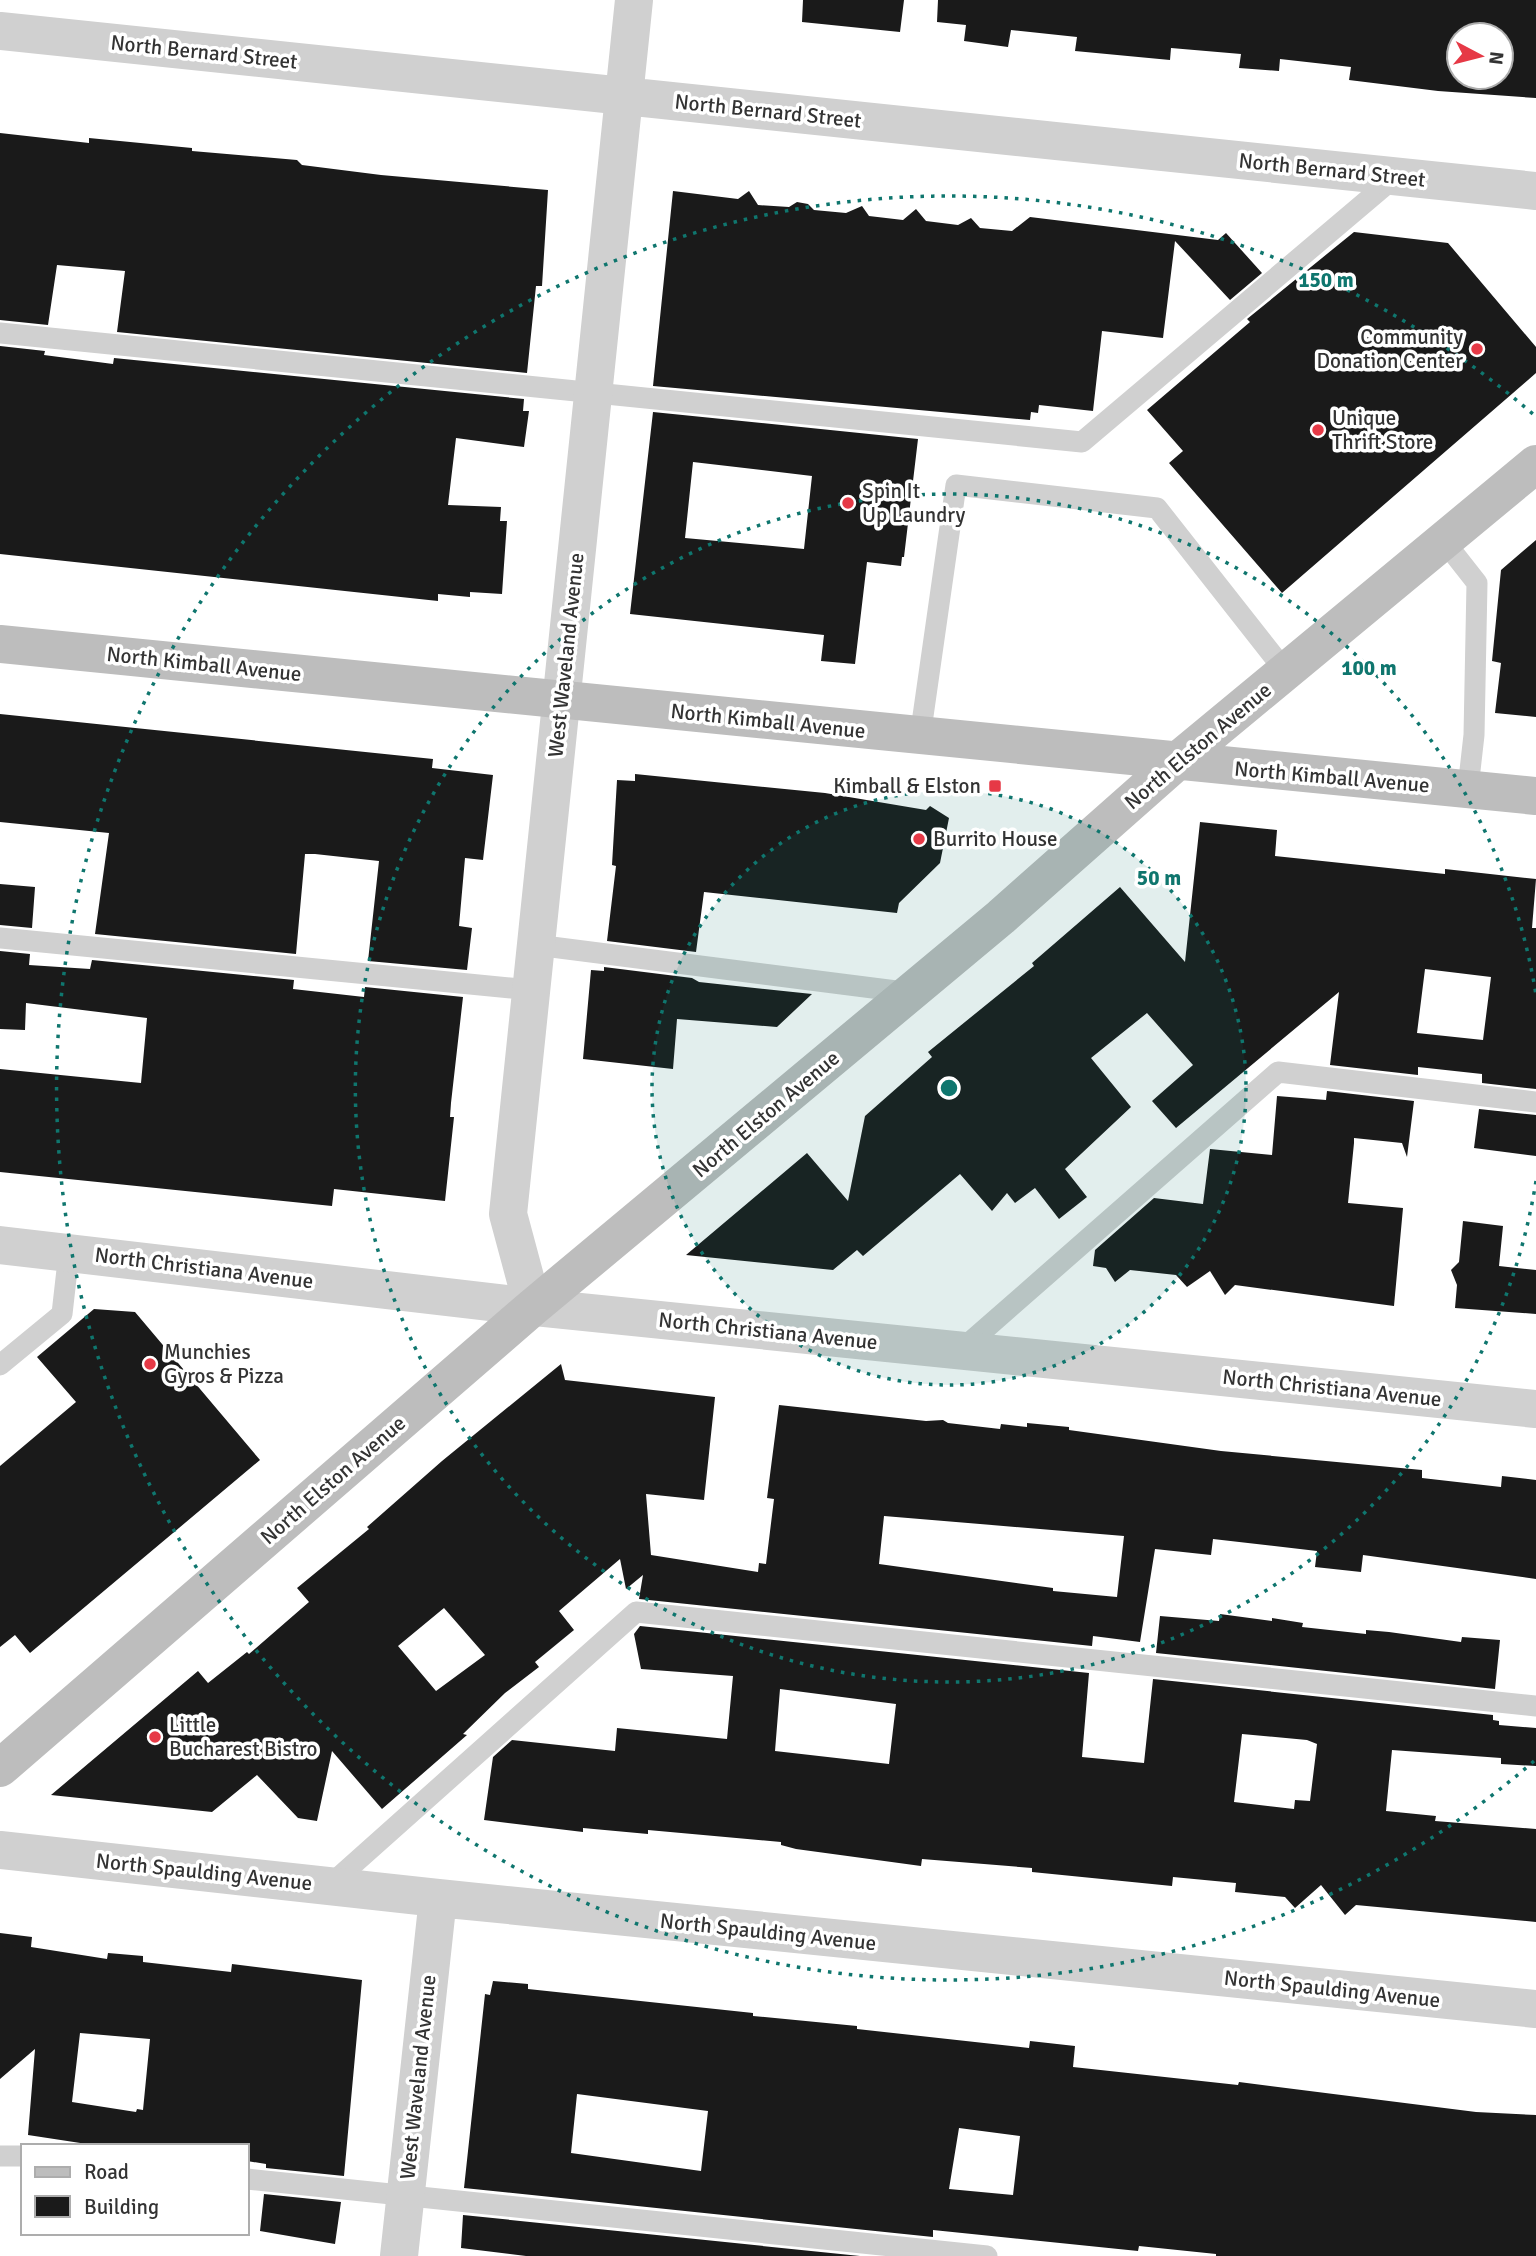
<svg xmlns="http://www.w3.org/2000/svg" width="1536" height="2256" font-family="Signika,sans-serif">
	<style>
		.building { fill: #1a1a1a; fill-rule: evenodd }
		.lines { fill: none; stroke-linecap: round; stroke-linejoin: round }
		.lane { stroke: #d0d0d0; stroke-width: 21 }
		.street { stroke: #d0d0d0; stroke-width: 38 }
		.secondary { stroke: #bdbdbd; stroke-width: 38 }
		.ring { fill: none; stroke: #0f766e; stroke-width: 3.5; stroke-dasharray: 3.5 7 }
		.poi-dot { fill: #e63946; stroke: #fff; stroke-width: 2.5 }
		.labels { text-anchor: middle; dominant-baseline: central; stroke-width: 7; stroke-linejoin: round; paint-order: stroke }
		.street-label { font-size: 21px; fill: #333; stroke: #fff }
		.poi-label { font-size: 21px; fill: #333; stroke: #fff; text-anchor: start }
		.centre { fill: #0f766e; stroke: #fff; stroke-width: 3.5 }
		.ring-label { font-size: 21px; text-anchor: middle; font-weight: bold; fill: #0f766e; stroke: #fff; stroke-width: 7; stroke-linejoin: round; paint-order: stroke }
	</style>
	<rect width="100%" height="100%" fill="#fff"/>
	<!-- building -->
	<path class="building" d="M803 0H904L900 32 802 22Z
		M938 0H1536V98L1438 91 1349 80 1351 67 1280 59 1279 71 1239 68 1241 54 1171 48 1170 60 1075 51 1077 37 1011 30 1008 47 964 41 966 25 937 22ZM1459 35H1501V77H1459Z
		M0 133 89 143V138L192 148V151L297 160 302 165 381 175 548 190 542 286H536L527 373 117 332 125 271 57 265 48 325 0 320Z
		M673 191 738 199 749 191 758 205 789 207 797 202 808 204 814 210 846 213 862 206 869 216 903 220 916 209 926 221 958 225 971 218 980 228 1012 231 1030 217 1218 240 1226 233 1262 273 1230 300 1175 241 1163 338 1102 331 1093 411 1039 405 1038 413 1031 412 1030 420 653 386Z
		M1354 232 1448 243 1536 347V373L1282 593 1169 463 1183 451 1147 410 1250 322 1247 319Z
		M0 346 45 351 44 355 113 364 114 358 524 399 523 411H529L524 447 456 438 448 505 501 507 500 521H507L502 594 470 592V597L438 594V601L0 554Z
		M653 412 918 439 904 557H902L901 566 867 562 855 664 821 661 824 635 630 614ZM693 462 812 476 804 549 685 538Z
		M1536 540V717L1495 713 1501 663 1492 661 1501 570Z
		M0 714 433 759 432 768 493 775 483 860 465 858 459 926 472 928 467 970 368 961 379 861 315 854H305L296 954 95 934 109 833 0 822Z
		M635 774 825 793 926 810 930 806 949 818 940 863 899 903 897 913 704 892 696 952 607 941 616 866 612 865 617 780 635 781Z
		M1200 822 1277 830 1275 856 1445 874V869L1536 879 1532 928H1536V1089L1482 1083V1074L1418 1067V1075L1330 1065 1339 992 1176 1128 1152 1101 1193 1065 1147 1013 1091 1058 1131 1107 1065 1169 1087 1197 1059 1219 1035 1188 1015 1203 1007 1193 992 1211 960 1174 863 1256 857 1250 833 1270 686 1255 807 1153 848 1201 865 1116 932 1057 928 1052 1034 966 1032 963 1120 887 1185 962ZM1425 969 1491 977 1483 1040 1417 1033Z
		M0 884 35 887 32 928 0 925Z
		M0 951 30 954 29 965 90 969 92 960 294 980 293 989 364 997 365 987 463 997 451 1103 450 1117H454L445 1201 334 1189 332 1206 0 1172V1069L141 1083 147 1018 26 1003 25 1030 0 1029Z
		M604 967 692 978 699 982 812 994 777 1027 677 1019 673 1069 583 1059 591 970 604 971Z
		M1327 1091 1414 1101 1407 1157 1402 1143 1354 1138V1143L1348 1203 1403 1208 1394 1306 1235 1285 1225 1295 1210 1271 1187 1287 1176 1275 1130 1270 1115 1282 1106 1268 1093 1266 1095 1250 1154 1198 1203 1204 1210 1149 1272 1155 1277 1096 1326 1100Z
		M1479 1109 1536 1115V1156L1474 1148Z
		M1463 1221 1503 1226 1499 1266 1536 1270V1314L1455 1308 1457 1285 1451 1270 1459 1262Z
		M94 1309 135 1312 260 1460 30 1653 15 1635 0 1647V1466L76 1402 37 1357Z
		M561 1364 565 1380 715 1397 704 1500 646 1494 651 1555 758 1572 759 1563 766 1564 774 1499 767 1498 779 1405 926 1421 943 1420 948 1423 1000 1429 1001 1424 1027 1427V1423L1069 1427V1430L1221 1451 1422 1470V1478L1501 1487 1502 1476 1536 1480V1579L1363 1555 1361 1572 1315 1567 1317 1551 1213 1539 1211 1555 1155 1549 1140 1642 1093 1636 1092 1646 639 1599 643 1575 626 1589 620 1559 559 1611 574 1630 535 1662 539 1667 505 1693 463 1734 467 1735 382 1809 332 1751 317 1821 298 1818 257 1775 212 1812 51 1795 198 1671 208 1683 247 1652 249 1654 309 1602 297 1588 369 1529 367 1527 442 1461ZM884 1516 1124 1536 1117 1597 1053 1591V1588L879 1564ZM444 1608 485 1655 436 1691 398 1646Z
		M1220 1614 1272 1621V1618L1303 1623 1302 1627 1366 1634V1630L1389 1632 1461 1642 1462 1637 1500 1640 1495 1689 1156 1653 1160 1616 1219 1621Z
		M640 1626 1089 1673 1082 1757 1144 1763 1153 1679 1493 1715V1720L1499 1721V1725L1536 1728V1766L1501 1764V1758L1392 1750 1386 1811 1436 1816 1435 1821 1536 1829V1922L1356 1905 1345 1915 1321 1885 1295 1908 1285 1897 1235 1892 1236 1883 1173 1877 1172 1886 1032 1872V1868L922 1859 921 1866 796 1849 781 1845V1842L648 1830V1834L583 1828V1832L484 1820 493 1757 512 1740 615 1751 617 1728 727 1739 733 1676 641 1669 634 1634ZM780 1689 896 1704 889 1764 775 1751ZM1242 1734 1307 1740 1317 1744 1310 1801 1295 1800 1294 1809 1234 1802Z
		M0 1933 32 1937 31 1947 107 1959 108 1953 143 1956V1962L231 1972 232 1964 362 1980 344 2176 266 2168V2164L247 2161V2146H100L28 2135 35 2049 0 2079ZM80 2033 150 2039 143 2110 137 2109 136 2112 72 2102Z
		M493 1981 528 1984V1989L753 2013V2016L857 2026V2029L1029 2048 1030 2041 1075 2046 1073 2067 1238 2085 1239 2082 1476 2112 1536 2115V2256H1216V2254L1139 2246 1138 2251 933 2230V2237L464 2188 485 1994 490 1995ZM577 2094 708 2111 701 2171 571 2153ZM959 2128 1020 2136 1013 2195 949 2189Z
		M264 2194 341 2202 335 2244 260 2231Z
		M463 2215 860 2256H526L461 2248Z"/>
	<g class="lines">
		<!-- lane -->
		<path class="lane" d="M0 333 1082 442 1395 177
			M1444 541 1477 583 1474 735 1468 788
			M920 737 956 485 1157 508 1286 672
			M0 938 531 990
			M536 945 912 993
			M960 1351 1278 1072 1536 1102
			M0 1365 62 1314 69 1252
			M330 1885 636 1612 1536 1706
			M0 2156H23
			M247 2179 987 2256"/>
		<!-- street -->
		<path class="street" d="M0 31 1536 191
			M0 1245 533 1307 1536 1409
			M533 1307 508 1214 634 0
			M0 1850 438 1898 1536 2009
			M399 2256 438 1898"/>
		<!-- secondary -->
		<path class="secondary" d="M0 644 1536 796
			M0 1768 533 1307 1001 917 1175 763 1536 464"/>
	</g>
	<!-- distance rings -->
	<circle cx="949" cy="1088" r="297" fill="#0f766e" fill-opacity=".12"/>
	<g class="ring">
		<circle cx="949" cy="1088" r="297"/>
		<path d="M1536 1181A594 594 0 1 1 1536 995"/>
		<path d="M1534 1761A892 892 0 1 1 1534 415"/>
	</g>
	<!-- markers -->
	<g class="poi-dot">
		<circle cx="1477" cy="349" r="7"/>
		<circle cx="1318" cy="430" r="7"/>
		<circle cx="848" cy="503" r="7"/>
		<rect x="988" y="779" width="14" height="14" rx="3.5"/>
		<circle cx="919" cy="839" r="7"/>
		<circle cx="150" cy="1364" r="7"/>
		<circle cx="155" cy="1737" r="7"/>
	</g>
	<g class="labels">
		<!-- street labels -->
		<g class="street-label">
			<text transform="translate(204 52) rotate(6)">North Bernard Street</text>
			<text transform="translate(768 111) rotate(6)">North Bernard Street</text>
			<text transform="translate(1332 170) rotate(6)">North Bernard Street</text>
			<text transform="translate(566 655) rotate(-84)">West Waveland Avenue</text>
			<text transform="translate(204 664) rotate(6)">North Kimball Avenue</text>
			<text transform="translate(768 721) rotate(6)">North Kimball Avenue</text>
			<text transform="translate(1198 746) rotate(-40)">North Elston Avenue</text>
			<text transform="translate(1332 777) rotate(5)">North Kimball Avenue</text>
			<text transform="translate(766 1114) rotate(-40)">North Elston Avenue</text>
			<text transform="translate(204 1268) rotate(7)">North Christiana Avenue</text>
			<text transform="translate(768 1331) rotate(6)">North Christiana Avenue</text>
			<text transform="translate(1332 1388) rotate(6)">North Christiana Avenue</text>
			<text transform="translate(333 1480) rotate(-41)">North Elston Avenue</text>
			<text transform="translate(204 1872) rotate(6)">North Spaulding Avenue</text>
			<text transform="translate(768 1932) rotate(6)">North Spaulding Avenue</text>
			<text transform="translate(1332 1989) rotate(6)">North Spaulding Avenue</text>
			<text transform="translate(418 2077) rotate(-84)">West Waveland Avenue</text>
		</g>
		<!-- poi labels -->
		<g class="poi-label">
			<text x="1463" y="337" text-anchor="end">Community<tspan x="1463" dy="24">Donation Center</tspan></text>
			<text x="1332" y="418">Unique<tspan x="1332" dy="24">Thrift Store</tspan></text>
			<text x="862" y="491">Spin It<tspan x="862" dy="24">Up Laundry</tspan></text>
			<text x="981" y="786" text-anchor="end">Kimball &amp; Elston</text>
			<text x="933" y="839">Burrito House</text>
			<text x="164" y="1352">Munchies<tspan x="164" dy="24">Gyros &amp; Pizza</tspan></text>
			<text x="169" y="1725">Little<tspan x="169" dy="24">Bucharest Bistro</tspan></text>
		</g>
	</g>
	<circle cx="949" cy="1088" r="10" class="centre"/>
	<g class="ring-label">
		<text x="1326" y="287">150 m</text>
		<text x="1369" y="675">100 m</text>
		<text x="1159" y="885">50 m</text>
	</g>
	<!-- legend -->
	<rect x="21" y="2144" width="228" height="91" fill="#ffffff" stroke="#adadad" stroke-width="2"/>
	<rect x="35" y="2167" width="35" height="10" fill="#bdbdbd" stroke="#adadad" stroke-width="2"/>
	<text x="84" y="2179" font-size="21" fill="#333333">Road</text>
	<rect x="35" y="2196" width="35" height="21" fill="#1a1a1a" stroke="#adadad" stroke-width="2"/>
	<text x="84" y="2214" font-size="21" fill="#333333">Building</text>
	<!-- north arrow -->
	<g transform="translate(1480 56) rotate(97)"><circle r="33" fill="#ffffff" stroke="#adadad" stroke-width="2"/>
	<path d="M0-5L12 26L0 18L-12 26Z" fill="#e63946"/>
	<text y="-10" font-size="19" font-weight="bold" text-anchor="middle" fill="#333333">N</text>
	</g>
</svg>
